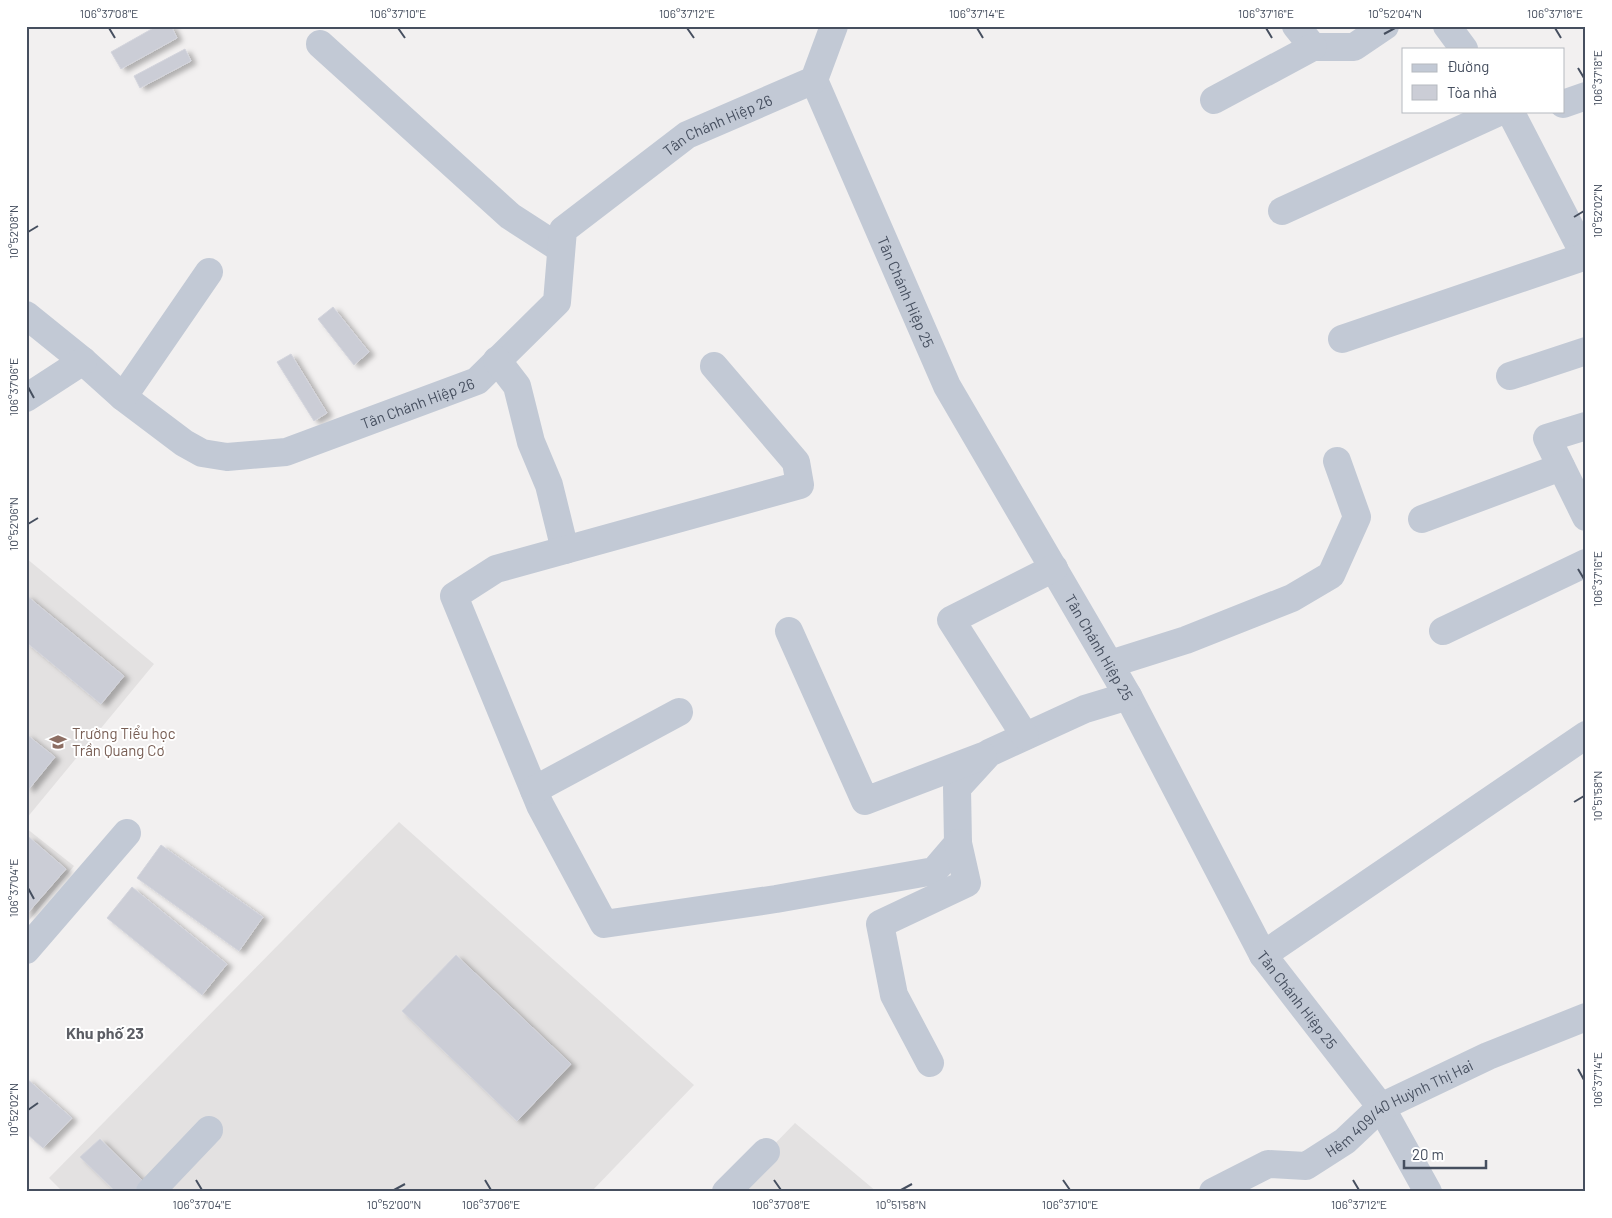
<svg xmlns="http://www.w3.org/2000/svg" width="1612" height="1218" font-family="Barlow,sans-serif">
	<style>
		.education { fill: #e3e1e1 }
		.building { fill: #cbcdd6; stroke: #d3d4dc; filter: url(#shadow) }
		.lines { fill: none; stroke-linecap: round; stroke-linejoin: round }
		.minor { stroke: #c2c9d5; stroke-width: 28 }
		.ticks { fill: none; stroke: #464f5f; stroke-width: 2 }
		.labels { text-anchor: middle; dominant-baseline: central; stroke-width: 4; stroke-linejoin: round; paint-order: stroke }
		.street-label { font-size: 15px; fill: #464f5f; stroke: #fff }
		.education-label { font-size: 15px; fill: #785e54; stroke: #fff; text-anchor: start }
		.neighbourhood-label { font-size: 16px; font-weight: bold; fill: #5c5e65; stroke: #fff }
		.neatline { fill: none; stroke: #464f5f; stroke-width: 2 }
		.ticks-label { font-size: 12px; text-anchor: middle; fill: #464f5f }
	</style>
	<defs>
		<filter id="shadow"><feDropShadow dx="5.5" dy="3" stdDeviation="2.5" flood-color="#0004"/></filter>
	</defs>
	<rect width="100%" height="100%" fill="#f2f0f0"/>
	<!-- education -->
	<path class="education" d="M26 558 154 664 26 819Z
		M399 822 694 1085 591 1192H63L49 1178Z
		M26 828 74 866 26 924Z
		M795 1123 877 1192H728Z"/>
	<!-- building -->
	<path class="building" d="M157 26H171L177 38 121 69 111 52Z
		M185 49 191 61 140 88 134 76Z
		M333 307 369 352 354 365 318 319Z
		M291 354 327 413 314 421 277 362Z
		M26 595 124 676 101 704 26 642Z
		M26 734 55 757 29 789 26 787Z
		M29 837 66 869 26 915V840Z
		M161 845 263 917 239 951 137 878Z
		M132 887 227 964 202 995 107 918Z
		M456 955 571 1064 517 1121 402 1011Z
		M26 1078 72 1118 43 1148 26 1133Z
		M100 1139 150 1188 147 1192H116L80 1157Z"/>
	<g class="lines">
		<!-- minor -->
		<g class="minor">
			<path d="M1296 26 1313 47H1354L1385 26"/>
			<path d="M1447 26 1464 49"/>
			<path d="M320 44 510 216 561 249"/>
			<path id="s1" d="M814 80 947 386 1128 696 1263 955 1381 1107 1428 1192"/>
			<path d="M1214 100 1313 47"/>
			<path d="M1563 104 1586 96"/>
			<path d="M1510 111 1585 256"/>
			<path d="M1282 211 1501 111"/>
			<path id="s2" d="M26 315 83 361 123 397 184 443 202 453 227 457 286 452 477 381 557 302 563 230 687 135 814 80 834 26"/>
			<path d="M1342 339 1586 256"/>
			<path d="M497 360 517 386 531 442 549 485 565 550"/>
			<path d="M714 366 796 462 800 485 496 569 454 596 540 805 604 924 776 899 934 871 958 843 957 788 989 753 1085 709 1128 696"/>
			<path d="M1510 376 1586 351"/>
			<path d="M123 397 209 272"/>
			<path d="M26 398 83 361"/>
			<path d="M1586 426 1547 438 1586 517"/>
			<path d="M1422 519 1561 467"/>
			<path d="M789 631 865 801 983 756"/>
			<path d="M1443 631 1586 563"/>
			<path d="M1110 664 1186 640 1292 598 1331 575 1357 517 1337 461"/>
			<path d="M1025 736 951 620 1054 568"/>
			<path d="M534 790 679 712"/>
			<path d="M26 950 127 833"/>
			<path d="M1263 955 1586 735"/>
			<path d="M930 1063 894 995 880 924 967 883 958 843"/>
			<path d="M150 1192 209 1130"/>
			<path d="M726 1192 766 1152"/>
			<path id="s3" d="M1213 1192 1268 1164 1306 1166 1345 1141 1381 1107 1488 1056 1586 1017"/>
		</g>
	</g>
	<!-- ticks -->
	<path class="ticks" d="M109 28 115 38M398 28 405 38M687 28 694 38M977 28 983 38M1266 28 1272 38M1555 28 1561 38M1384 34 1395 28M1578 68 1584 78M1574 217 1584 211M28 232 38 226M28 387 34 398M28 524 38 518M1578 569 1584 579M1574 802 1584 796M28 888 34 899M1578 1069 1584 1080M28 1110 38 1103M196 1180 202 1190M485 1180 491 1190M774 1180 781 1190M1063 1180 1070 1190M1353 1180 1359 1190M394 1190 405 1184M901 1190 912 1184"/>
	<!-- icons -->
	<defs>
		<g id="school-bare" transform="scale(1.35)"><path d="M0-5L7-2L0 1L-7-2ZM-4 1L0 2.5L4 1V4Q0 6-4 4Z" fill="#8d6e63" stroke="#fff" stroke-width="2.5" paint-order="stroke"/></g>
	</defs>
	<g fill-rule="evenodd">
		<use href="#school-bare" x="58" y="742"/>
	</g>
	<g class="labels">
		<!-- street labels -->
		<g class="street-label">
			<text stroke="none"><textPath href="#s2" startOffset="885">Tân Chánh Hiệp 26</textPath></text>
			<text stroke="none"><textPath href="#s1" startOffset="231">Tân Chánh Hiệp 25</textPath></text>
			<text stroke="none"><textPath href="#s2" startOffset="449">Tân Chánh Hiệp 26</textPath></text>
			<text stroke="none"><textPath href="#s1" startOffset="636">Tân Chánh Hiệp 25</textPath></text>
			<text stroke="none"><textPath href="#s1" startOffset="1041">Tân Chánh Hiệp 25</textPath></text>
			<text stroke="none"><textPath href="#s3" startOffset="210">Hẻm 409/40 Huỳnh Thị Hai</textPath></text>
		</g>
		<!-- education labels -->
		<g class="education-label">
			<text x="72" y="733">Trường Tiểu học<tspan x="72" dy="17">Trần Quang Cơ</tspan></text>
		</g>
		<!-- neighbourhood labels -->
		<g class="neighbourhood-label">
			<text x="105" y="1032">Khu phố 23</text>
		</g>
	</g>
	<!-- border -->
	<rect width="1612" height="1218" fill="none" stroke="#ffffff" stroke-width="55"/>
	<!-- legend -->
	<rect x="1402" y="48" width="162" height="65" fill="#ffffff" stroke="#b5b9bf"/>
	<rect x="1412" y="64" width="25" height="8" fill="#c2c9d5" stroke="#b5b9bf"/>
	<text x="1447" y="72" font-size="15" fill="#464f5f">Đường</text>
	<rect x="1412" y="85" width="25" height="15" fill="#cbcdd6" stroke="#b5b9bf"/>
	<text x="1447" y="98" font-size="15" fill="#464f5f">Tòa nhà</text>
	<!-- scale -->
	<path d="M1404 1160v8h82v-8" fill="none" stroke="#464f5f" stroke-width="2.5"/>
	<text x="1412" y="1160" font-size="15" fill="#464f5f" stroke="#ffffff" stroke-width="4" paint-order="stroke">20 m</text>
	<rect x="28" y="28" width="1556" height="1162" class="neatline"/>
	<g class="ticks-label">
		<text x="109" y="18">106°37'08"E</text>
		<text x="398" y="18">106°37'10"E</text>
		<text x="687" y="18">106°37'12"E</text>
		<text x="977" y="18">106°37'14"E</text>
		<text x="1266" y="18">106°37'16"E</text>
		<text x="1395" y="18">10°52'04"N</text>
		<text x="1555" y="18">106°37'18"E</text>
		<text transform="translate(1598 78) rotate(-90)" y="4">106°37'18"E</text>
		<text transform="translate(1598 211) rotate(-90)" y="4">10°52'02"N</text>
		<text transform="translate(14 232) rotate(-90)" y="4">10°52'08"N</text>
		<text transform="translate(14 387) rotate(-90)" y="4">106°37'06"E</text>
		<text transform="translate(14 524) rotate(-90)" y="4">10°52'06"N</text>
		<text transform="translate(1598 579) rotate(-90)" y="4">106°37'16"E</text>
		<text transform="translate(1598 796) rotate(-90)" y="4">10°51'58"N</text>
		<text transform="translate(14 888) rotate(-90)" y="4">106°37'04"E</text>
		<text transform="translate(1598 1080) rotate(-90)" y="4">106°37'14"E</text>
		<text transform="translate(14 1110) rotate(-90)" y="4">10°52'02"N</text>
		<text x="202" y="1209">106°37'04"E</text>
		<text x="394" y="1209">10°52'00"N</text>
		<text x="491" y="1209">106°37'06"E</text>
		<text x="781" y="1209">106°37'08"E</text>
		<text x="901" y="1209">10°51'58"N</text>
		<text x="1070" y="1209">106°37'10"E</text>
		<text x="1359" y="1209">106°37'12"E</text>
	</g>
</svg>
